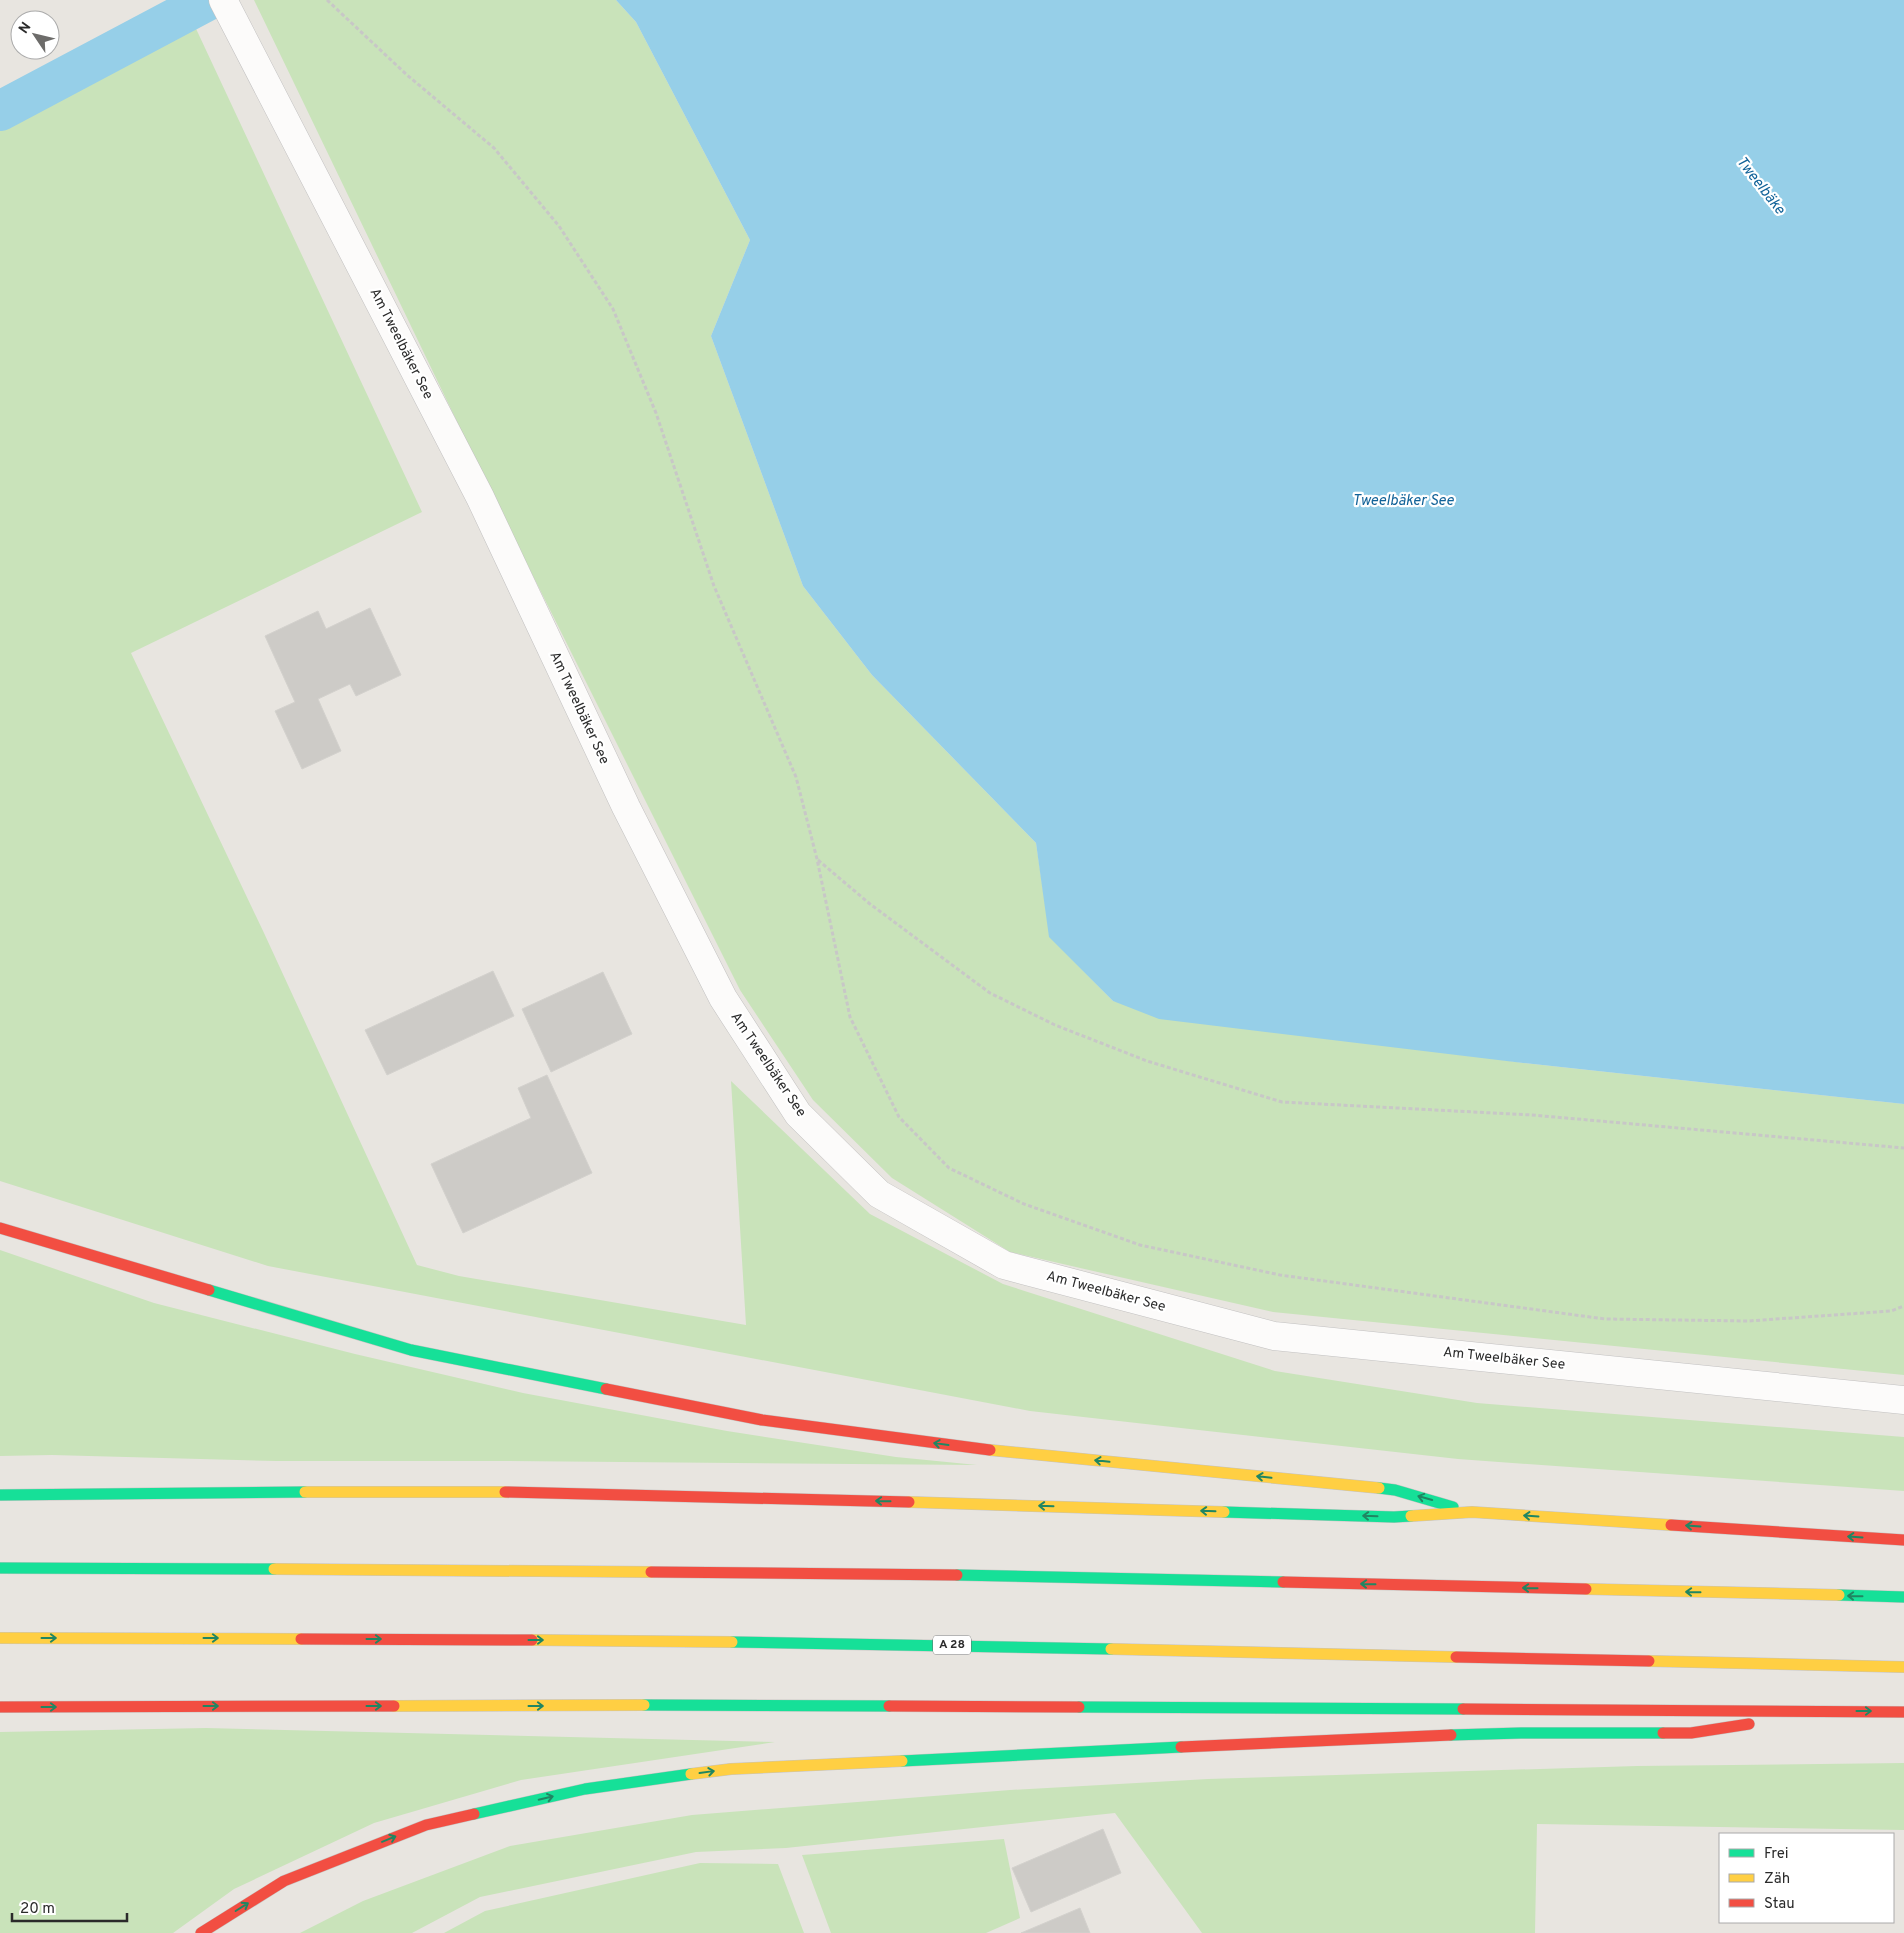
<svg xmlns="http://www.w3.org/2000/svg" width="1904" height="1933" font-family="Overpass,sans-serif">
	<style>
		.green { fill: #c9e3ba }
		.water { fill: #96cfe8 }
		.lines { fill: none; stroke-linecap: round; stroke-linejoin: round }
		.canal { stroke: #96cfe8; stroke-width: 40 }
		.building { fill: #cdcbc7; stroke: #d3d1cd }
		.street-casing { stroke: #c2c1c1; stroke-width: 29 }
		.fast-casing { stroke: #c5c3c1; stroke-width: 12 }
		.slow-casing { stroke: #c5c3c1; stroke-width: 12 }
		.jam-casing { stroke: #c5c3c1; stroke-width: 12 }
		.path { stroke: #c8c7c7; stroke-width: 3; stroke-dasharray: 4 2.5; stroke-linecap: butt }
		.street { stroke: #fcfbfa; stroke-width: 28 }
		.fast { stroke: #16e098; stroke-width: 11 }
		.slow { stroke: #ffcf43; stroke-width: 11 }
		.jam { stroke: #f24e42; stroke-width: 11 }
		.oneway { stroke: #208662 }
		.labels { text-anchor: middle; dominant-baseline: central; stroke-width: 4.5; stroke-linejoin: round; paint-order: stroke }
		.shield { fill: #fff; stroke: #6b6b6b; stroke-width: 1 }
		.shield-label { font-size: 12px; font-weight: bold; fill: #2b2b2b }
		.street-label { font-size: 14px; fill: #2b2b2b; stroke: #fff }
		.water-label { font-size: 15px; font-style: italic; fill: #116298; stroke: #fff }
	</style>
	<rect width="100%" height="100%" fill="#e8e5e0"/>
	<!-- green -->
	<path class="green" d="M254 0H616L636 22 750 240 711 336 803 586 872 675 1036 843 1050 937 1113 1001 1523 1063 1904 1104V1375L1273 1312 1010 1252 892 1178 813 1100 740 990 489 488Z
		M191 18 422 512 131 653 264 933 417 1265 459 1276 746 1325 731 1081 870 1214 1003 1284 1275 1371 1477 1403 1904 1437V1491L1458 1459 1030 1411 268 1266 0 1181V123Z
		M0 1250 154 1303 355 1354 523 1393 727 1431 896 1457 977 1465 501 1461H277L52 1455 0 1456Z
		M206 1728 775 1742 521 1780 374 1823 234 1889 173 1933H0V1732Z
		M1904 1763V1830L1537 1824 1535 1933H1202L1115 1813 786 1848 696 1852 480 1897 412 1933H300L363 1901 510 1846 692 1815 1010 1790 1208 1779 1637 1766Z
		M1004 1839 1020 1918 986 1933H831L802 1855Z
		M700 1863 778 1864 804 1933H444L485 1911Z"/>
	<!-- water -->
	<path class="water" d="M616 0H1904V1104L1523 1063 1159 1019 1113 1001 1049 937 1036 843 872 675 803 586 711 336 750 240 636 22Z"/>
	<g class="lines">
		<!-- canal -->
		<path class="canal" d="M0 111 209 0"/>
	</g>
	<!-- building -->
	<path class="building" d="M370 608 401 675 356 696 350 684 318 699 341 751 302 769 275 711 295 702 265 636 318 611 326 629Z
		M493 971 514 1016 387 1075 365 1030Z
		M603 972 632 1034 551 1072 522 1009Z
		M547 1075 592 1173 463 1233 431 1164 531 1118 518 1088Z
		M1103 1829 1121 1873 1031 1912 1012 1868Z
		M1080 1908 1090 1933H1021Z"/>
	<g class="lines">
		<!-- street casing -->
		<g class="street-casing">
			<path id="street" d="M223 0 480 497 626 807 723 998 798 1114 879 1194 1004 1265 1274 1336 1904 1400"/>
		</g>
		<!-- fast casing -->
		<g class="fast-casing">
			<path id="fast" d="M209 1290 411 1350 606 1389
				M1379 1488 1395 1490 1453 1507
				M0 1495 305 1492
				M1224 1512 1394 1517 1411 1516
				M0 1568 274 1569
				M957 1575 1283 1582
				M1839 1595 1904 1597
				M732 1642 1111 1649
				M644 1705 889 1706
				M1079 1707 1463 1709
				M1451 1735 1521 1733H1663
				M902 1761 1181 1747
				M474 1814 585 1789 691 1774"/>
		</g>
		<!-- slow casing -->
		<g class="slow-casing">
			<path id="slow" d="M990 1450 1379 1488
				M305 1492H505
				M909 1502 1224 1512
				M1411 1516 1472 1512 1671 1525
				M274 1569 651 1572
				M1586 1589 1839 1595
				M0 1638 301 1639
				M532 1640 732 1642
				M1111 1649 1456 1657
				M1649 1661 1904 1667
				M394 1706 644 1705
				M691 1774 731 1769 902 1761"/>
		</g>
		<!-- jam casing -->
		<g class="jam-casing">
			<path id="jam" d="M0 1228 209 1290
				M606 1389 762 1420 990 1450
				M505 1492 909 1502
				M1671 1525 1904 1540
				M651 1572 957 1575
				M1283 1582 1586 1589
				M301 1639 532 1640
				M1456 1657 1649 1661
				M889 1706 1079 1707
				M0 1707 394 1706
				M1463 1709 1904 1712
				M1663 1733H1691L1749 1724
				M1181 1747 1451 1735
				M201 1933 284 1881 426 1825 474 1814"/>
		</g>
		<!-- path -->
		<path class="path" d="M327 0 407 75 494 148 559 226 613 309 656 413 714 586 796 777 817 859 850 1017 899 1117 949 1168 1024 1204 1140 1245 1280 1275 1605 1319 1748 1321 1891 1311 1904 1306
			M818 860 870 904 990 993 1055 1025 1147 1061 1282 1102 1532 1115 1904 1148"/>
		<!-- street -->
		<use href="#street" class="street"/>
		<!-- fast -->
		<use href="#fast" class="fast"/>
		<!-- slow -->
		<use href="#slow" class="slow"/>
		<!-- jam -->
		<use href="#jam" class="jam"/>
	</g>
	<!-- one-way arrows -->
	<defs><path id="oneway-shaft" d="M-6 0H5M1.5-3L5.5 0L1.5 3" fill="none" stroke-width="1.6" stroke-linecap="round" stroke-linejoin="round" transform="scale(1.25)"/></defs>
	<g class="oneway">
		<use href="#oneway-shaft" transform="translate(941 1444) rotate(-172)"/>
		<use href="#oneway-shaft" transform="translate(1102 1461) rotate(-174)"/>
		<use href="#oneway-shaft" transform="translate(1264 1477) rotate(-174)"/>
		<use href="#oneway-shaft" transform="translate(1425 1498) rotate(-164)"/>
		<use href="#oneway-shaft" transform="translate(883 1501) rotate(-179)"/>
		<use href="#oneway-shaft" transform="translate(1046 1506) rotate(-178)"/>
		<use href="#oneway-shaft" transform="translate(1208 1511) rotate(-178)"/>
		<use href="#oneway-shaft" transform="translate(1370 1516) rotate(-178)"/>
		<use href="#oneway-shaft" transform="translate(1531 1516) rotate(-176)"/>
		<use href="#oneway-shaft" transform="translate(1693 1526) rotate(-176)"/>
		<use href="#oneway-shaft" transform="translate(1855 1537) rotate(-176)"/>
		<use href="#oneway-shaft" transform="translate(1368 1584) rotate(-179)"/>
		<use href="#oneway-shaft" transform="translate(1530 1588) rotate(-179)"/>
		<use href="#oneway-shaft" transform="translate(1693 1592) rotate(-179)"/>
		<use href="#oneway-shaft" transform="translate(1855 1596) rotate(-179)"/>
		<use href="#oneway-shaft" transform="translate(49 1638)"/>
		<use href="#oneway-shaft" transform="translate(211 1638)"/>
		<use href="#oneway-shaft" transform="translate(374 1639)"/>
		<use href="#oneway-shaft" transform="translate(536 1640)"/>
		<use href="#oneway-shaft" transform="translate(211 1706)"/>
		<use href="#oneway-shaft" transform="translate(374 1706)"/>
		<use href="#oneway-shaft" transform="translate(536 1706)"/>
		<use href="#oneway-shaft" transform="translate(49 1707)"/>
		<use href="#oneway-shaft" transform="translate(1864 1711)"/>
		<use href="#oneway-shaft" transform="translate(707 1772) rotate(-8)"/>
		<use href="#oneway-shaft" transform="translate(546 1798) rotate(-13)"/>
		<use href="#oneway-shaft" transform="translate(389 1839) rotate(-22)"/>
		<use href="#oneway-shaft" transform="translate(242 1907) rotate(-32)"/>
	</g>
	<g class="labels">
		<!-- shield labels -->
		<rect class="shield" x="933" y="1635.5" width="38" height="19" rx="4"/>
		<g class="shield-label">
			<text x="952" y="1645">A 28</text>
		</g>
		<!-- street labels -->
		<g class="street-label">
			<text transform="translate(401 344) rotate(63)">Am Tweelbäker See</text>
			<text transform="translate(579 708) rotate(65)">Am Tweelbäker See</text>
			<text transform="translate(768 1065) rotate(56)">Am Tweelbäker See</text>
			<text transform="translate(1106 1292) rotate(15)">Am Tweelbäker See</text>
			<text transform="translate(1504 1359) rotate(6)">Am Tweelbäker See</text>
		</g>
		<!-- water labels -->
		<g class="water-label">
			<text transform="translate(1760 186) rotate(52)">Tweelbäke</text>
			<text x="1403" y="501">Tweelbäker See</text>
		</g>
	</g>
	<!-- legend -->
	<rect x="1719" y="1833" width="175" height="90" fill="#ffffff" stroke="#aaaaaa"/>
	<rect x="1729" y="1849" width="25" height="8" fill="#16e098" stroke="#aaaaaa"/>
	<text x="1764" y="1858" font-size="15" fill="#2b2b2b">Frei</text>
	<rect x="1729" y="1874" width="25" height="8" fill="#ffcf43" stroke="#aaaaaa"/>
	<text x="1764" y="1883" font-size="15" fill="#2b2b2b">Zäh</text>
	<rect x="1729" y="1899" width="25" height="8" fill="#f24e42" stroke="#aaaaaa"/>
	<text x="1764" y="1908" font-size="15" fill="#2b2b2b">Stau</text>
	<!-- north arrow -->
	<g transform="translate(35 35) rotate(305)"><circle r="24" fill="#ffffff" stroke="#aaaaaa"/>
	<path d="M0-4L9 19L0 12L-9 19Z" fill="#6d6c6a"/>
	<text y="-8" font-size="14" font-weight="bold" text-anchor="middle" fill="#2b2b2b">N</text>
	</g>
	<!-- scale -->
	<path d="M12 1913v8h115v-8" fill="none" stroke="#2b2b2b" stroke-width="2.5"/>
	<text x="20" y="1913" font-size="15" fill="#2b2b2b" stroke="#ffffff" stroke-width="4" paint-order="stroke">20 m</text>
</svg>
